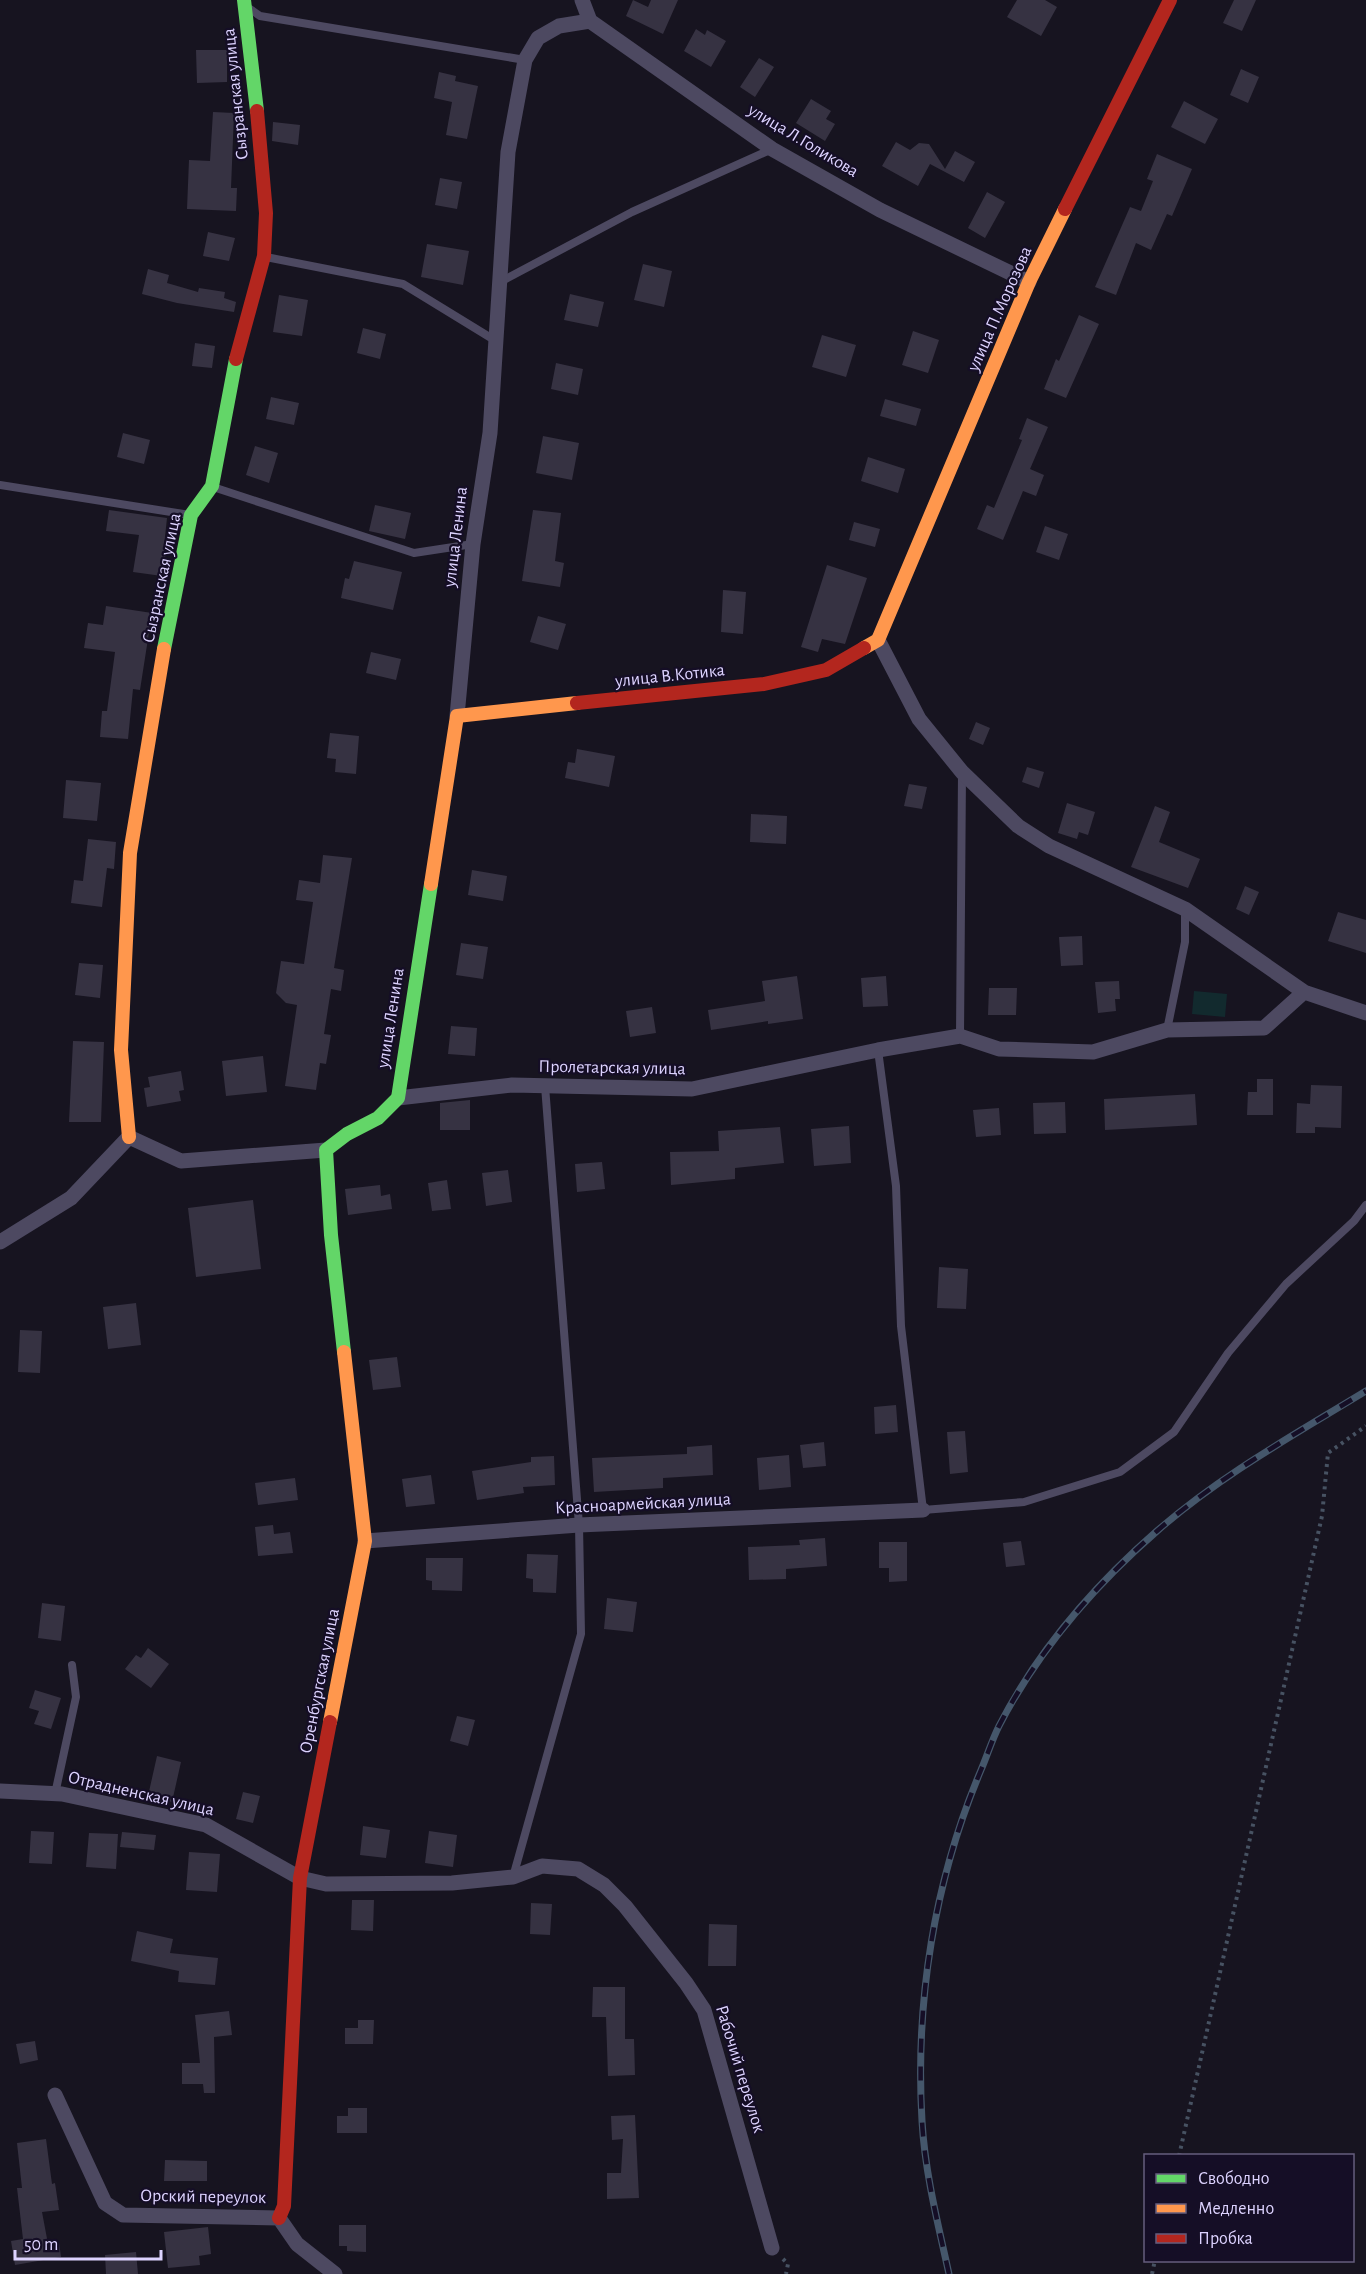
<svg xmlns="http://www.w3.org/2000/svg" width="1366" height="2274" font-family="'Alegreya Sans',sans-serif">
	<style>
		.green { fill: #122a2e }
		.building { fill: #363242 }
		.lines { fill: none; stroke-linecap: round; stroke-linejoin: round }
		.path { stroke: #475262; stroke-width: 4; stroke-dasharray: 3 4.5; stroke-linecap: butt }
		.lane { stroke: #4d4961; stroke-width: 8 }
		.street { stroke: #4d4961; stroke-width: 15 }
		.fast { stroke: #63d668; stroke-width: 14 }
		.slow { stroke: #ff974d; stroke-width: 14 }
		.jam { stroke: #b3261e; stroke-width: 14 }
		.rail-casing { stroke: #45576b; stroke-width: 7 }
		.rail { stroke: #150e26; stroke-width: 4.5; stroke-dasharray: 14; stroke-linecap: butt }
		.labels { text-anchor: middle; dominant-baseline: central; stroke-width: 4.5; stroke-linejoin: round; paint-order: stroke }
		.street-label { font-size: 18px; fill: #ddd3ff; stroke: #150e26 }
	</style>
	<rect width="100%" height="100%" fill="#171420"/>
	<!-- green -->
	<path class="green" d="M1194 991 1227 994 1225 1017 1192 1014Z"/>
	<!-- building -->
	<path class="building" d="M633 0 648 7 651 0H678L663 34 626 16Z
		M1017 0H1045L1057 7 1041 36 1007 17Z
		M1234 0H1256L1242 31 1223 23Z
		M696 29 705 35 707 30 726 41 711 67 684 51Z
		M196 50H227V82L197 83Z
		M759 58 774 67 755 97 740 87Z
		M1241 69 1259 77 1248 103 1230 95Z
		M439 72 456 76 455 81 478 86 467 139 446 135 452 102 434 98Z
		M811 99 831 111 826 119 835 124 825 141 796 123Z
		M1184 101 1218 119 1205 144 1171 127Z
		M213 112 234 113 231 188H237L236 211 187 209 189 160 210 161Z
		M273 122 300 125 298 145 272 141Z
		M896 142 910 150 919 143 929 144 945 169 955 151 975 162 964 182 930 164 918 186 882 166Z
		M1157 154 1192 169 1172 216 1167 214 1151 250 1136 243 1116 295 1095 287 1130 207 1141 211 1153 181 1147 179Z
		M440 178 462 182 457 209 435 205Z
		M987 192 1005 202 985 238 968 228Z
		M208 232 235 238 229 261 203 256Z
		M427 244 469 251 463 285 421 277Z
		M643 264 672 271 664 307 634 300Z
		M148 269 169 275 167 283 198 292 199 288 225 292 224 298 236 302 234 312 177 303 142 294Z
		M570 294 604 302 598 327 564 320Z
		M279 295 308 300 302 336 273 332Z
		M1079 315 1099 324 1066 398 1044 389 1056 359 1059 361Z
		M363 328 386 334 380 359 357 353Z
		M913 331 939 340 928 373 902 365Z
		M822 335 856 345 846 377 812 367Z
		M195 343 215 346 212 368 192 366Z
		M556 363 583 369 578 395 551 389Z
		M271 397 299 403 294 425 266 419Z
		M885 399 921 409 916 426 880 416Z
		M1027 418 1048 427 1030 469 1044 475 1036 496 1023 491 1003 540 977 529 987 505 994 508 1022 440 1019 439Z
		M123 433 150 440 144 464 117 457Z
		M543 436 579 443 572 480 536 473Z
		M255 446 278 453 269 483 246 475Z
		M868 457 905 469 898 493 861 481Z
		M375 505 411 513 405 539 369 531Z
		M109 510 167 518 164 546H167L162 576 133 572 139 535 106 531Z
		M533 510 561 513 555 561 564 563 560 587 522 581Z
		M854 522 880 529 875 547 849 540Z
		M1045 526 1068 534 1059 560 1036 552Z
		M354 561 402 572 393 610 341 598 345 578 349 579Z
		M827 565 867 578 845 644 822 639 818 652 801 647Z
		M723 590 746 592 743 634 721 632Z
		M106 606 152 613 140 690 133 689 128 739 100 737 102 711H107L115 652 84 648 88 623 103 625Z
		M538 616 566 624 558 650 530 642Z
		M371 652 401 659 396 680 366 673Z
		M976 722 990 728 983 745 969 739Z
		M330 733 359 736 356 774 335 772 336 759 327 758Z
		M577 749 615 756 609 787 565 778 568 762 575 763Z
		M1027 767 1044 772 1039 788 1022 782Z
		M66 780 101 783 97 821 63 818Z
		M909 784 927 787 922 809 904 806Z
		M1067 803 1095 812 1088 835 1079 832 1077 839 1058 833Z
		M1155 806 1170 812 1159 842 1200 859 1188 888 1131 867Z
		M751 814 787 816 786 844 750 842Z
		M88 839 116 842 114 869 107 868 102 907 71 903 74 880 83 881Z
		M323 855 352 858 334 968 344 970 341 991 331 989 324 1034 331 1035 326 1064 320 1063 316 1090 285 1086 297 1005 286 1003 276 993 281 961 304 964 313 902 296 900 299 880 320 883Z
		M472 870 507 876 503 901 468 895Z
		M1245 886 1259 892 1249 915 1236 909Z
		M1338 912 1366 920V953L1328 941Z
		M1082 936 1083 965 1061 966 1059 937Z
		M461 943 488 947 483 979 456 975Z
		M79 963 103 965 100 998 75 995Z
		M797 976 803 1019 768 1024V1021L711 1030 708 1010 765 1001 762 981Z
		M886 976 888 1006 863 1007 861 978Z
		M1119 981 1120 999H1115L1116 1011 1098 1013 1095 982Z
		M989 988H1017L1016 1015H988Z
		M652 1007 656 1033 630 1037 626 1011Z
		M451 1026 477 1028 475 1056 448 1054Z
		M73 1041 104 1042 101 1122H69Z
		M263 1056 267 1092 226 1096 222 1061Z
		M181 1071 184 1090 179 1091 181 1101 147 1107 144 1088 150 1087 148 1077Z
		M1257 1079H1273V1115H1247L1248 1092H1257Z
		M1311 1085 1342 1086 1341 1128 1315 1127V1133H1296L1297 1103 1310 1104Z
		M1195 1094 1197 1125 1105 1130 1104 1099Z
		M470 1100V1130H440V1103Z
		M1065 1102 1066 1133 1034 1134 1033 1103Z
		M999 1108 1001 1135 976 1137 973 1110Z
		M849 1126 851 1163 814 1166 811 1129Z
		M780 1127 784 1163 735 1168V1179L671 1185 670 1152 719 1151 718 1131Z
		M602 1162 605 1189 577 1192 575 1164Z
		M508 1170 512 1202 486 1206 482 1173Z
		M447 1180 451 1209 432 1211 428 1183Z
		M380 1185 381 1196 390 1194 392 1209 348 1215 345 1189Z
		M253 1200 261 1269 196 1277 188 1208Z
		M939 1267 968 1269 966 1309 937 1308Z
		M136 1303 141 1345 108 1349 103 1307Z
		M20 1330 42 1331 40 1373 18 1372Z
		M397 1357 401 1387 373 1390 369 1360Z
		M896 1405 898 1432 875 1434 874 1407Z
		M965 1431 968 1472 950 1474 947 1432Z
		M824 1442 826 1466 803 1468 800 1445Z
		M712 1445 713 1475 663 1478V1488L594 1492 592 1458 687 1454V1447Z
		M789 1455 791 1487 759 1490 757 1458Z
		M554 1456 555 1485 523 1487 524 1493 477 1500 472 1471 531 1462V1457Z
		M431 1475 435 1504 406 1507 402 1479Z
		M295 1478 298 1500 258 1505 255 1483Z
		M273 1525 274 1534 290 1532 293 1553 258 1556 255 1527Z
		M825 1538 827 1566 786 1569V1579L749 1580 748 1547 800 1545 799 1540Z
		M1021 1541 1025 1565 1006 1567 1003 1543Z
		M879 1542H907V1581L889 1582V1568H879Z
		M527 1554 558 1555 556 1593 533 1592V1579L526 1578Z
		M426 1558H463L462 1591 432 1590V1581L426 1580Z
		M607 1598 637 1602 633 1632 604 1629Z
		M42 1603 65 1606 61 1641 38 1638Z
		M148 1648 169 1664 151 1688 125 1669 136 1655 141 1658Z
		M35 1690 61 1698 51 1729 34 1724 39 1711 29 1708Z
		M457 1716 475 1720 468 1746 450 1741Z
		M157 1756 181 1762 172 1802 148 1796Z
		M243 1792 260 1796 253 1823 236 1819Z
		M363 1826 390 1830 386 1858 360 1855Z
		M31 1831 54 1832 52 1864 29 1863Z
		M429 1831 457 1835 453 1867 425 1863Z
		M122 1832 156 1835 154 1850 120 1847Z
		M89 1833 118 1834 116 1869 86 1867Z
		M189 1852 220 1854 217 1892 186 1890Z
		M352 1900H374L373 1931 351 1930Z
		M531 1903 552 1904 550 1935 530 1934Z
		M709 1924 737 1925 736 1966H708Z
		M137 1931 173 1939 170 1953 218 1958 215 1985 178 1982 179 1971 131 1961Z
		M593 1987H625V2039H634L635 2075 608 2076 606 2017H592Z
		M229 2011 232 2035 214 2037 215 2093H204L203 2084H182V2063H200L195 2015Z
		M358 2020H374L373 2044H345V2028H358Z
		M35 2041 38 2060 20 2064 16 2044Z
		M348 2108H367V2133H337V2116H348Z
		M635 2115 639 2198 607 2199V2173H621L623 2139 612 2140 611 2116Z
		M46 2139 52 2184 55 2183 59 2210 42 2212 48 2244 59 2242 61 2257 15 2265 11 2241 23 2239 17 2188H22L17 2143Z
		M165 2160 207 2161V2181H164Z
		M339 2225H366V2252L347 2251V2246H339Z
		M208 2227 211 2254 199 2256 200 2265 168 2268 164 2232Z
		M136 2252 138 2274H106L105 2255Z"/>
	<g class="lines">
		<!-- path -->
		<path class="path" d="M1179 2156 1322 1516 1328 1453 1366 1426
			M783 2259 788 2264 786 2274
			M1152 2274 1155 2260"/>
		<!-- lane -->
		<path class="lane" d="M250 9 260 16 525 60
			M266 257 403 284 496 341
			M500 282 632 212 772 149
			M0 485 190 515
			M213 487 414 553 473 544
			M1167 1030 1185 942V911
			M960 1036 962 773
			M878 1050 896 1186 901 1326 923 1510 1024 1502 1120 1472 1174 1432 1228 1353 1286 1284 1354 1221 1366 1205
			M55 1794 76 1697 72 1665
			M513 1877 581 1634 579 1525 545 1086"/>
		<!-- street -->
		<path class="street" d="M582 0 590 21 772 149 880 210 1029 282
			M878 640 919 719 962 772 1018 826 1049 846 1185 909 1304 992
			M457 716 473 544 490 433 508 152 525 60 538 38 559 26 590 21
			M398 1098 512 1085 692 1089 878 1050 960 1036 999 1049 1093 1052 1167 1030 1264 1028 1304 992 1366 1013
			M0 1242 71 1198 129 1137 181 1161 326 1150
			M365 1541 579 1525 923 1510
			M0 1791 62 1794 206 1825 300 1878 326 1884 452 1883 513 1877 542 1866 578 1869 604 1885 625 1906 686 1983 704 2010 772 2248
			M55 2095 105 2203 123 2215 279 2218 297 2244 335 2274"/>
		<!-- fast -->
		<path class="fast" d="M244 0 257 111
			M164 649 191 515 212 486 236 359
			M344 1352 331 1235 326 1150 347 1134 378 1118 398 1098 431 884"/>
		<!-- slow -->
		<path class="slow" d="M864 648 878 640 1029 282 1065 209
			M431 884 457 716 577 703
			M129 1137 121 1050 130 853 164 649
			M330 1722 365 1541 344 1352"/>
		<!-- jam -->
		<path class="jam" d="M1065 209 1170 0
			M236 359 264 256 266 213 257 111
			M577 703 764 684 826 670 864 648
			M279 2218 284 2206 300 1878 330 1722"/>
		<!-- rail casing -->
		<g class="rail-casing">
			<path id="rail" d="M949 2274C938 2224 925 2173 922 2121 915 2002 934 1881 981 1770 987 1756 992 1740 999 1726 1037 1652 1095 1585 1157 1531 1221 1475 1294 1435 1366 1391"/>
		</g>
		<!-- rail -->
		<use href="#rail" class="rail"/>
	</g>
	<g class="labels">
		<!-- street labels -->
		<g class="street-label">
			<text transform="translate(236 94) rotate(-96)">Сызранская улица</text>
			<text transform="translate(803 141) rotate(31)">улица Л.Голикова</text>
			<text transform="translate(1000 309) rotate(-66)">улица П.Морозова</text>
			<text transform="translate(456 537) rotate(-83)">улица Ленина</text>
			<text transform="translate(162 578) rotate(-78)">Сызранская улица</text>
			<text transform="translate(670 676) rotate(-6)">улица В.Котика</text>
			<text transform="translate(391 1018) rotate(-81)">улица Ленина</text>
			<text transform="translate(612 1068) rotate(1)">Пролетарская улица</text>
			<text transform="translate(643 1504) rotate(-3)">Красноармейская улица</text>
			<text transform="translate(320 1681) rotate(-79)">Оренбургская улица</text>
			<text transform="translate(141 1794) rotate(13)">Отрадненская улица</text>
			<text transform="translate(740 2069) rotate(73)">Рабочий переулок</text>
			<text transform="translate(203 2197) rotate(1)">Орский переулок</text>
		</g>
	</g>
	<!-- legend -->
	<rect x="1144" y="2154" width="210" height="108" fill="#150e26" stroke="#655d7d" stroke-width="1.5"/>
	<rect x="1156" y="2174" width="30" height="9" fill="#63d668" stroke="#655d7d" stroke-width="1.5"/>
	<text x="1198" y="2184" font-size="18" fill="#ddd3ff">Свободно</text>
	<rect x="1156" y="2204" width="30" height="9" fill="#ff974d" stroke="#655d7d" stroke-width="1.5"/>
	<text x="1198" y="2214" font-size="18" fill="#ddd3ff">Медленно</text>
	<rect x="1156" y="2234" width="30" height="9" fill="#b3261e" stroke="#655d7d" stroke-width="1.5"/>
	<text x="1198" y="2244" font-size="18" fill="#ddd3ff">Пробка</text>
	<!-- scale -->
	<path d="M15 2250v9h146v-9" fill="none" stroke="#ddd3ff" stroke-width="3"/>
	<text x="24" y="2250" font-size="18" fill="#ddd3ff" stroke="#150e26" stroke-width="4.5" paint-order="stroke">50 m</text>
</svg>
